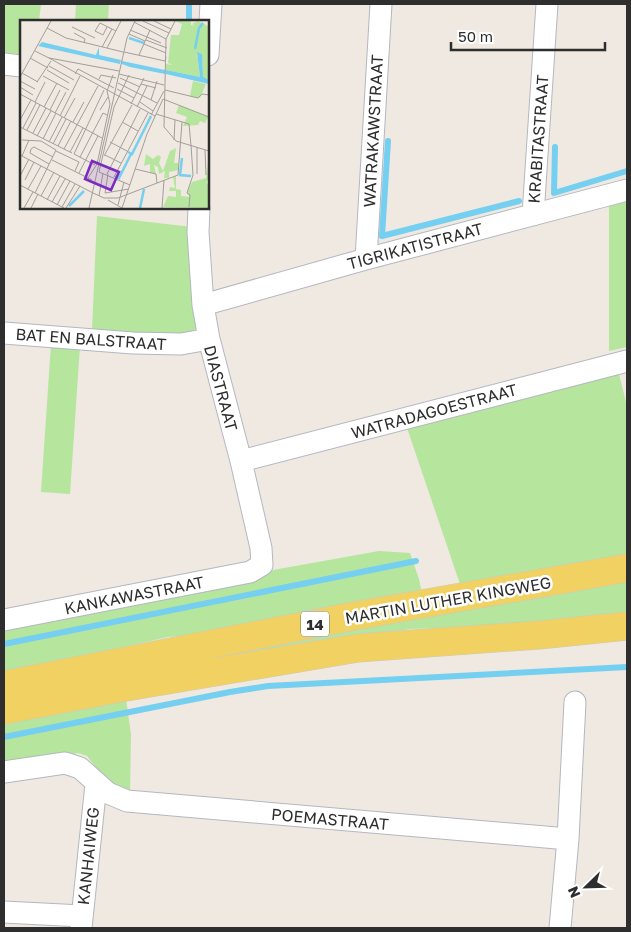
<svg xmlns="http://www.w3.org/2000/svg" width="631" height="932" font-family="'Golos Text',sans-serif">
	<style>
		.green { fill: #b6e59e }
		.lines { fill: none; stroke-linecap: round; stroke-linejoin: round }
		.stream { stroke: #75cff0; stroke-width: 6 }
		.street-casing { stroke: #b4b7c1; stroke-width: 23 }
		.primary-casing { stroke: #c9c9c9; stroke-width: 29 }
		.street { stroke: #fff; stroke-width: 21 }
		.primary { stroke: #f2d163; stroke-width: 28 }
		.labels { text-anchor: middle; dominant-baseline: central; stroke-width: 5; stroke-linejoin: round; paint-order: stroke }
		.shield { fill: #fff; stroke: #6d6d6d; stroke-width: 1 }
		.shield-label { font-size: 15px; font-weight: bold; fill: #2e2e2e }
		.street-label { font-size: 16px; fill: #2e2e2e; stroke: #fff }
		.inset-river { fill: none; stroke: #75cff0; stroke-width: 2.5 }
		.inset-road { fill: none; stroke: #a29e99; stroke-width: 1 }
		.view { fill: #7b2cbf; fill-opacity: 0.15; stroke: #7b2cbf; stroke-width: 2.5 }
		.inset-edge { fill: none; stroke: #2e2e2e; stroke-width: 2.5 }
	</style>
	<rect width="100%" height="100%" fill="#efe9e1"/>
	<!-- green -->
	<path class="green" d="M4 4H41L39 21H21V54L4 53Z
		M76 4H109L108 21H75Z
		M627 199V347L609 351V203Z
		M97 216 192 227 198 323 196 329 177 338 92 330Z
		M51 344 80 346 70 494 41 492Z
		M619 374 627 406V557L462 590 407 428Z
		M379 551 410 553 419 579 421 589 413 596 214 633 168 637 4 674V628L262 578 273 570Z
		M627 577V616L568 623 411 629 4 692Z
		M126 699 131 734 130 794 107 782 87 756 78 753 4 767V721Z"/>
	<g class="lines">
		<!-- stream -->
		<path class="stream" d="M189 21V4
			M388 141 382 236 519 201
			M555 147 554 193 627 171
			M4 644 416 561
			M4 737 230 692 268 686 627 667"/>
		<!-- street casing -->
		<g class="street-casing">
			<path id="street" d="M208 55 211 4
				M4 64 21 66
				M533 215 547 4
				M366 259 381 4
				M203 305 366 259 627 190
				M4 333 133 343 181 344 209 339
				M241 461 627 361
				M4 620 250 572 262 565 261 548 241 461 209 339 203 305 198 232 199 208
				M4 772 65 763 80 768 108 793 127 801 568 839
				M4 912 82 916
				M81 928 96 784
				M560 928 568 839 575 702"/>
		</g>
		<!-- primary casing -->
		<g class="primary-casing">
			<path id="primary" d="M4 685 354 616 627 568
				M4 710 120 688 358 648 539 635 627 626"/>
		</g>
		<!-- street -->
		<use href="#street" class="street"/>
		<!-- primary -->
		<use href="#primary" class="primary"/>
	</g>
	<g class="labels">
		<!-- shield labels -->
		<rect class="shield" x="301" y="611.5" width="28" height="25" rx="4"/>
		<g class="shield-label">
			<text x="315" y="624">14</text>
		</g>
		<!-- street labels -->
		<g class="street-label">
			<text transform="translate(373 131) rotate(-87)">WATRAKAWSTRAAT</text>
			<text transform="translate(538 139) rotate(-86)">KRABITASTRAAT</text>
			<text transform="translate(415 246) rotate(-15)">TIGRIKATISTRAAT</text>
			<text transform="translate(91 339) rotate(4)">BAT EN BALSTRAAT</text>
			<text transform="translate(221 388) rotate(75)">DIASTRAAT</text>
			<text transform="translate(434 411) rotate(-15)">WATRADAGOESTRAAT</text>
			<text transform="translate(134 595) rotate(-11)">KANKAWASTRAAT</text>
			<text transform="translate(448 600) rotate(-10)">MARTIN LUTHER KINGWEG</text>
			<text transform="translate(330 819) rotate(5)">POEMASTRAAT</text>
			<text transform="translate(88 856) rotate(-84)">KANHAIWEG</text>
		</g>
	</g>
	<!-- overview -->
	<g transform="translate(20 20)">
		<rect width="189" height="189" fill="#efe9e1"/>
		<path d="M155 1H171V5L175 6 172 4 177 1 182 3 180 8 183 3 189 7V60L183 59 182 37 177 33 180 57 146 50V44L153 45 148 43 151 15H159L162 4ZM173 61 186 64 180 78 170 76ZM159 85 188 97 185 103 180 101 178 105 163 106 167 97 156 93ZM156 128 154 143H158L159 150 149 152V158H144L145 151 139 154 138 147 134 145 136 154 130 152V144L124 146 126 134 133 139 138 135 141 137 139 143 143 151 150 131ZM189 137V158L186 163 189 164V188L143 187 148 176 156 177V171H149L150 167 155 168 153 157 156 156V169L161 170V176L170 177 167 173 172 162 186 158Z" fill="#b6e59e"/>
		<path d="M22 22 76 35 79 27V35L101 40 100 44 18 26ZM177 32 182 34 183 57 189 60V64L146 54V50L180 57ZM102 41 145 50V54L110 47 102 44Z" fill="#75cff0"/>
		<path class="inset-river" d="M109 18 124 23M175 29 179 8 183 3M108 132 112 134 131 96M162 138 160 155 171 156M95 157 99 158 111 134M49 186 64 171M120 188 124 169"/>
		<path class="inset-road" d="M123 1 149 13M134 1 151 9M114 2 146 19M52 7 75 18M87 7 83 15 75 11 80 3 96 11M27 8 46 18 103 32M110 10 127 17M54 13 65 19 64 23M109 14 125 21M127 17 141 23M146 19 144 107 156 121 189 131M146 19 155 1M126 20 147 28M124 24 146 33M82 27 92 9M87 28 101 1M15 31 29 38 99 51M104 32 145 41 146 37M119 35 130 10M10 38 28 48M29 38 135 96M29 46 54 60M27 50 49 63M2 53 18 62M55 54 58 49 94 68M99 54 144 65M109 55 94 87 79 152 110 165M23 56 49 70M0 57 31 1M100 58 120 67M79 59 81 55 96 58M0 61 15 69M17 62 31 41M98 63 137 83M121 64 136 68M0 67 13 75M97 69 114 78M145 70 178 78 182 74 189 75M87 71 93 55M0 74 82 118M131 80 137 61M15 82 25 62M120 82 133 91M111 84 124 58M24 87 37 63M117 87 127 66M30 90 40 70M80 90 88 77M35 93 46 72M136 94 169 104 171 126M131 95 144 71M40 96 60 56M44 98 55 78M0 100 11 80M53 102 64 82M102 102 118 111M0 107 52 133M3 108 16 83M7 110 20 85M13 113 26 88M17 116 31 91M23 119 36 93M2 120 21 121 36 130 15 173M154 120 155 100M29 122 42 97M90 122 107 131M33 124 46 99M38 126 51 101M177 127V154M11 129 14 127 33 137M11 129 10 133 29 144M44 129 78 66M185 130 186 155M36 131 59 142 55 151M50 132 63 108M0 135 73 173M85 135 101 143M2 136 9 120M84 136 112 85M60 137 83 93 87 95M32 140 72 160M75 145 54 134 84 70M115 149 136 154 137 163M59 153 78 116M87 154 120 89M0 156 9 139M94 157 128 93M68 158 77 144 90 84 87 71M5 160 14 142M0 165 44 188M8 169 21 146M73 173 84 178H98L158 155 162 102M85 173 109 169M85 173 88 154M21 176 34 152M79 176 83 153M27 180 40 156M88 180 102 188M32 182 45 159M37 185 50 161M98 185 104 162M42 187 55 164M169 187 170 175 167 173 173 155 171 125M4 188 13 172M11 188 18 174M46 188 60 166M69 188 107 18 115 1M102 188 127 114 143 79 189 97M142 188 144 160"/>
		<path class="view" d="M72 141 99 152 91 170 65 159Z"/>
		<rect width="189" height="189" class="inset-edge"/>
	</g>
	<!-- border -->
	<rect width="631" height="932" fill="none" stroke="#2e2e2e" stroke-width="10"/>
	<!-- north arrow -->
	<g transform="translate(586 887) rotate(247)" stroke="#ffffff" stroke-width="4" paint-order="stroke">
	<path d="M0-4L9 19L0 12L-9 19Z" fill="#2e2e2e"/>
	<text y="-8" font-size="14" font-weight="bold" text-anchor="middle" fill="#2e2e2e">N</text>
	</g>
	<!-- scale -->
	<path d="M451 42v8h154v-8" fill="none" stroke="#2e2e2e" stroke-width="2.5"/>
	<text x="458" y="42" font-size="15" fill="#2e2e2e" stroke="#ffffff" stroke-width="4" paint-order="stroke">50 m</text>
</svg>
